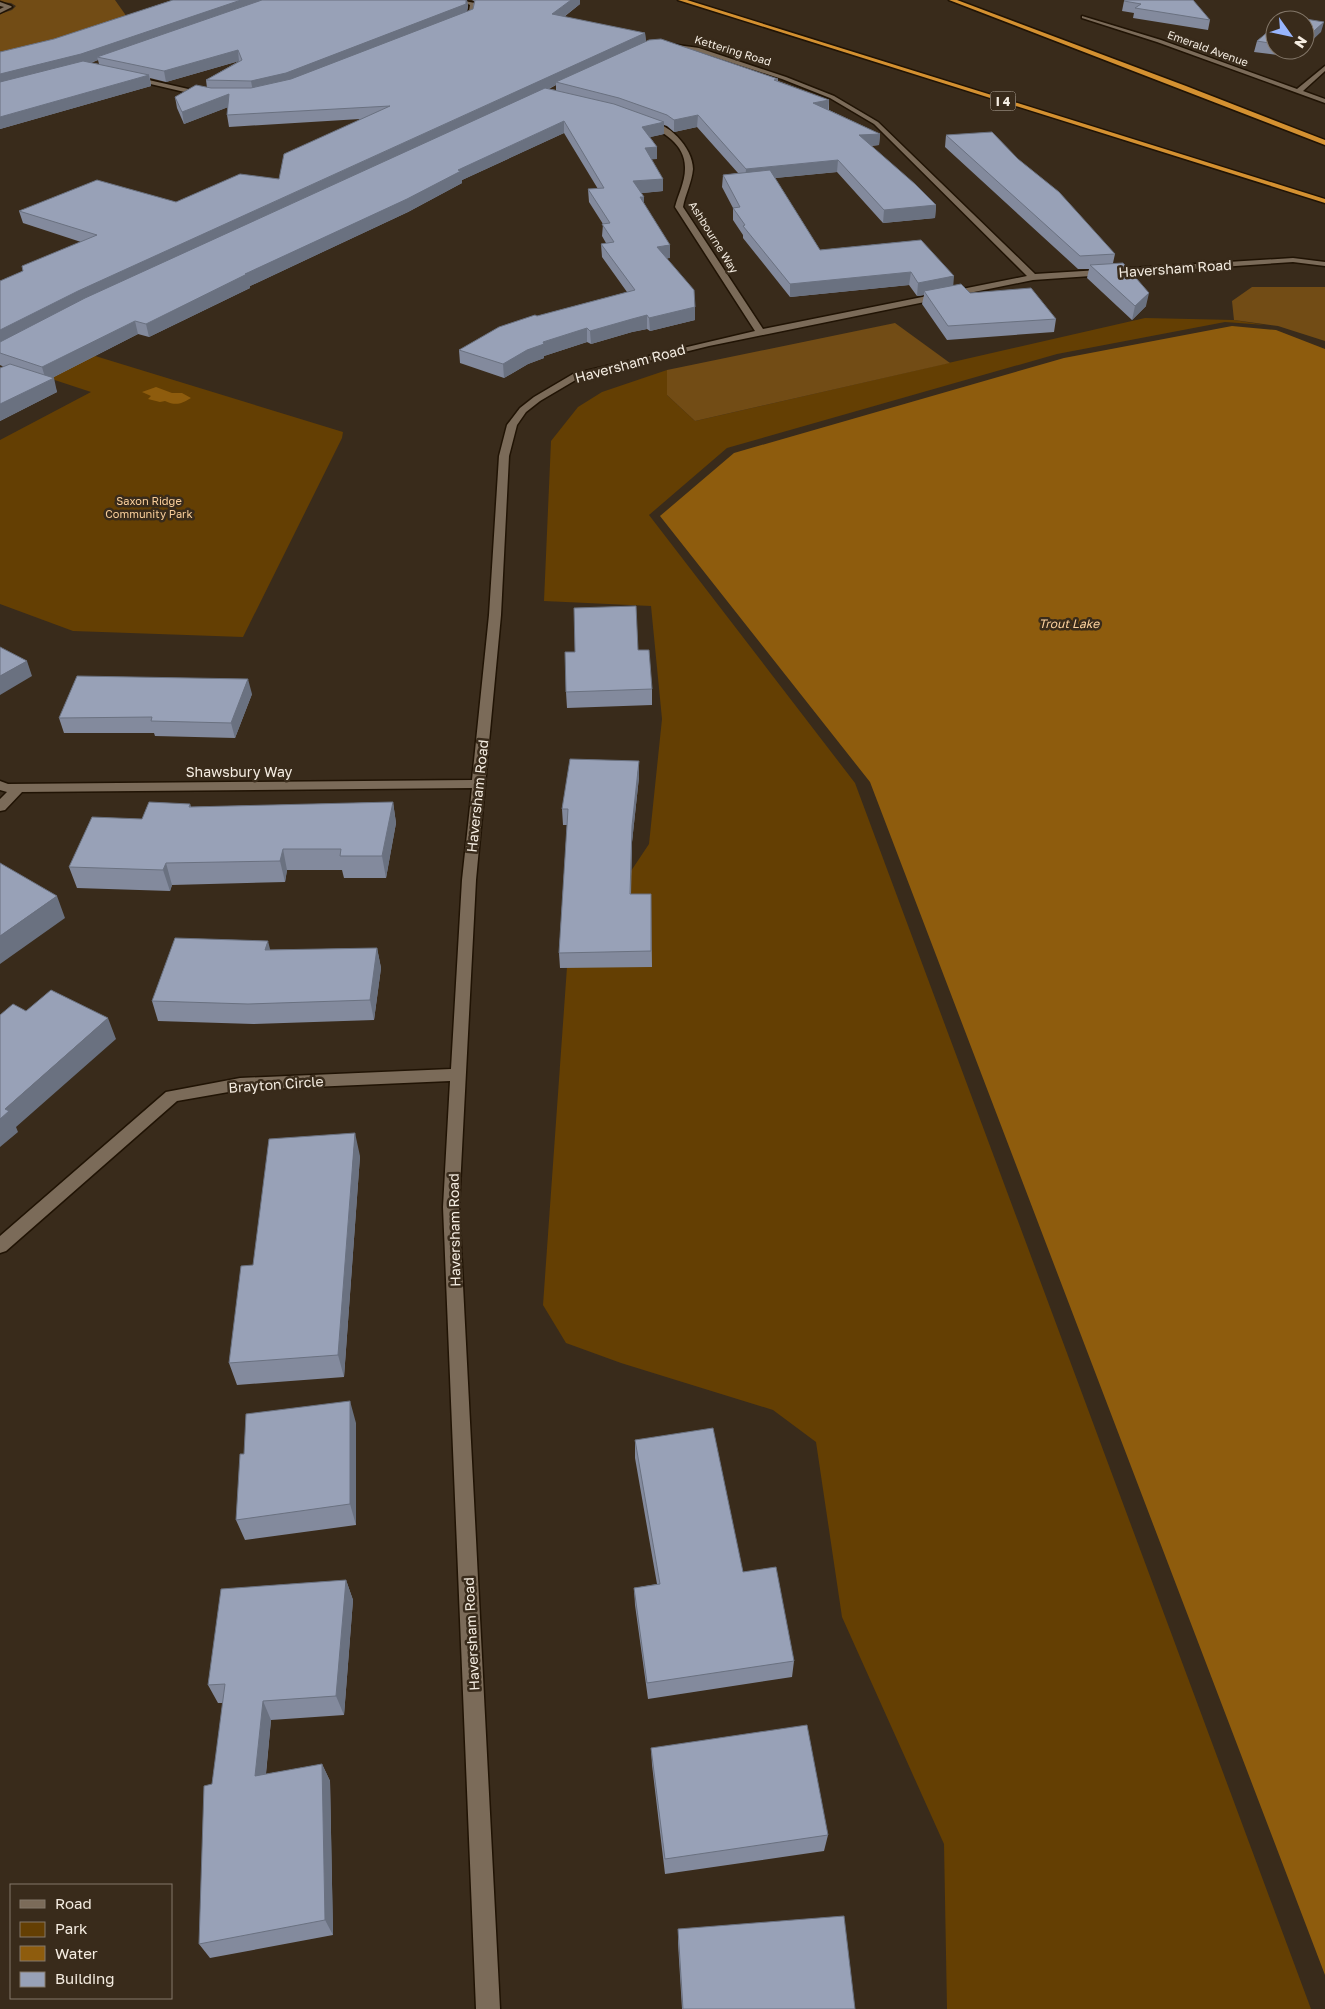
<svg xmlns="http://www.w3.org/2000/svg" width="1325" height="2009" font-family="'Golos Text',sans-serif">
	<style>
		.green { fill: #643f03 }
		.forest { fill: #724c15 }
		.water { fill: #8e5c0d }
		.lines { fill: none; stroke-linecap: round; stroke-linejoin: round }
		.minor-casing { stroke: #201304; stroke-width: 3 }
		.motorway-casing { stroke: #201304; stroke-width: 3 }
		.minor { fill: #7b6b59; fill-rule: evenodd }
		.motorway { fill: #d49131; fill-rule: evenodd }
		.wall { fill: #838a9d; fill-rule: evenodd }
		.shaded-wall { fill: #6a7180 }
		.building { fill: #98a1b7; stroke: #6a7180 }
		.labels { text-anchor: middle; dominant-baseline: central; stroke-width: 5; stroke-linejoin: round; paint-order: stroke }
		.far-street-label { font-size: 11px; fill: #f4ece1; stroke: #392b1b }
		.far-park-label { font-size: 11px; fill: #f8cd9a; stroke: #392b1b }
		.shield { fill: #392b1b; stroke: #bcb2a6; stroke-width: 1 }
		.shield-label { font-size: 12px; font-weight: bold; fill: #f4ece1 }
		.far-water-label { font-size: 12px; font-style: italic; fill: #fcd19e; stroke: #392b1b }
		.street-label { font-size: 14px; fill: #f4ece1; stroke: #392b1b }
	</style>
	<rect width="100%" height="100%" fill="#392b1b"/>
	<!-- green -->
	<path class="green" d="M1145 318 1234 320 1265 325 1225 322 1057 354 727 448 649 515 855 783 1311 2009H947L944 1844 842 1617 816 1442 773 1410 621 1363 566 1343 543 1305 567 967 649 844 662 719 651 606 544 601 551 441 578 407 602 392 667 370V395L695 421Z
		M43 340 343 432 342 438 243 637 73 631 0 604V440L91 392 0 362Z"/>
	<!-- forest -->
	<path class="forest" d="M0 0H115L127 17 0 57V14L12 10 16 6 11 3 0 2Z
		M1252 287H1325V341L1278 326 1234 320 1232 301Z
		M895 323 950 363 695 421 667 395V370Z"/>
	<!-- water -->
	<path class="water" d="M1232 326 1276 330 1325 349V1975L870 782 660 516 734 453 1064 358Z
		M156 387 172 393H182L191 398C181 404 176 406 165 401L160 402 148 399 151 396 142 392Z"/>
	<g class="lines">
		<!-- minor casing -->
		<g class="minor-casing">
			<path id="minor" d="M459 0 475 3 473 18 458 22V20L468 16 470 5Z
				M0 2 11 6 12 7 0 13V9L4 7 0 6Z
				M1082 16 1161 40 1297 89 1325 66V71L1303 91 1325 99V103L1157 42 1082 18Z
				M663 43 699 48 786 77 834 96 878 122 1035 274 1293 258 1325 262V266L1293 262 1033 280 709 346 579 378 540 401 526 412 517 425 509 456 501 615 476 880 459 1207 500 2009H476L443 1207 450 1081 240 1090 177 1101 6 1251 0 1253V1236L166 1092 240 1078 451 1069 462 880 472 788 22 792 5 810 0 811V799L7 792 0 790V781L8 784 472 780 489 615 499 456 507 425 520 408 534 397 573 374 755 331 675 207C678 195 685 182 685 169 686 144 663 132 644 123V121C666 119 693 147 693 169 692 182 685 195 683 207L763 329 1027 276 874 124 830 98 782 79 696 51 661 46 660 45Z
				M131 76 206 93 209 95 206 97 129 79 128 78Z"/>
		</g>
		<!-- motorway casing -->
		<g class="motorway-casing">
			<path id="motorway" d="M678 0H687L1325 199V203Z
				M949 0H957L1186 86 1325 140V145Z"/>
		</g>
		<!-- minor -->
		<use href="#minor" class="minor"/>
		<!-- motorway -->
		<use href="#motorway" class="motorway"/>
	</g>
	<!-- wall -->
	<path class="wall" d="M173 0H467L468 6 467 12 473 9 474 1 472 0H580V4L564 17 645 33 646 42 778 79V81L829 100V110L880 134 879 145 871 146 936 205 935 218 883 223 837 172 775 178 820 250 921 240 953 285 970 293 1056 319 1054 332 947 340 922 304 924 295 917 296 909 285 790 297 743 238V235L733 220V208L722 187 723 175 738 173 697 127 674 132 667 126 664 125V134L650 137 657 147V159H651L663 191 641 193 644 203 670 258H667L695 307V320L650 331 647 329 632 332 591 344 587 342 544 356V358L528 364 504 378 460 363 459 350 537 316 627 292 602 257 601 244 606 243 602 236 603 224 589 202 588 189H598L564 133 462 180V183L408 212 250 286V288L149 337 138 334 52 378 57 392 0 421V368L4 367 0 365V281L23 271 81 242 23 223 19 211 176 202 279 179 360 119 229 127 227 115 228 107 184 124 177 108 175 97 207 88 206 80 239 61 166 82 150 78 151 86 0 129V52L54 39ZM98 60 99 64 91 63ZM556 85V90L549 89Z
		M1125 0 1210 20 1208 30 1133 18 1134 13 1122 11 1124 1Z
		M1275 26V50H1302L1293 57 1254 52 1257 41Z
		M946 135 1018 159 1115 254 1113 263 1146 306 1132 320 1087 278 1089 269H1078L945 147Z
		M638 650 652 689V705L567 708 566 692Z
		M252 694 235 738 155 736 154 733H64L59 718Z
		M639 777 632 842 631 894H651L652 967 560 968 559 953 567 825H563L562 809Z
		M393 802 396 823 386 878H344L342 870H287L285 882 172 885 170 891 77 888 69 867 142 819 190 804 191 807Z
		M377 948 381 968 374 1020 253 1024 158 1021 152 1001 270 950Z
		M360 1156 344 1377 237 1385 229 1363Z
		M356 1423V1525L245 1540 236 1520 244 1454Z
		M635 1440 743 1572 794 1661 792 1677 648 1699 635 1605 634 1588 657 1584 635 1458Z
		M346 1580 353 1600 344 1715 271 1720 266 1774 322 1764 330 1781 333 1935 210 1958 199 1944 212 1784 223 1703H218L208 1685Z
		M651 1748 828 1835 824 1851 665 1874 652 1765Z
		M678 1929 855 2009H682L678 1943Z"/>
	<!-- shaded-wall -->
	<path class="shaded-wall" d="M241 0H273L97 57 98 60 83 65 0 86V74Z
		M466 0H467L468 6 466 15 287 84 253 92 251 81Z
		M571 0H580V4L553 25 552 14Z
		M1324 22 1321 32 1305 47V39Z
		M645 33 646 44 556 82V85L81 304 0 346V330L78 291Z
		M238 50 239 61 166 82 164 71Z
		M1295 50H1302L1293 57Z
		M149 75 151 86 0 129V117Z
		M229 94 231 106 184 124 182 112Z
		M829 100 828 111 813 103Z
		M698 115 697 127 674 132V120Z
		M564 121V133L462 180V183L408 212 250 286V288L149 337 146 324 245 274 458 170Z
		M664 122V134L642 139V127Z
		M880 134 879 145 858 147 859 135Z
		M657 147V159L645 160V148Z
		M838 160 837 172 745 181 746 169Z
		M663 179V191L634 194 633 181Z
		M640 197H644V209Z
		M936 205 935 218 883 223 884 210Z
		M670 245V258L657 260V247Z
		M911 272 909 285 790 297V284Z
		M954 276 953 289 924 291V295L917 296 918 283Z
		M1149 293 1146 306 1132 320 1135 306Z
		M695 307V320L650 331 649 318Z
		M647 315V329L632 332 591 344 590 331 632 319Z
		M135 321 138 334 46 381 42 367Z
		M587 328V342L544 356V358L528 364 504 378 503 364 527 350 543 342Z
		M54 378 57 392 0 421V404Z
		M27 661 32 676 0 695V676Z
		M248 679 252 694 235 738 231 723Z
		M639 761V777L632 842 631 910 632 826Z
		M393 802 396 823 386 878 382 856Z
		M283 849 287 870 285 882 280 861Z
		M166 863 172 885 170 891 163 870Z
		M57 896 65 918 0 964V936Z
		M268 941 273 961 265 950Z
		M377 948 381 968 374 1020 370 1000Z
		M108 1018 116 1039 16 1127 18 1132 0 1147V1119L5 1109Z
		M355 1133 360 1156 344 1377 338 1355Z
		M350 1401 356 1423V1525L350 1504Z
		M346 1580 353 1600 344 1715 336 1696Z
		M263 1701 271 1720 264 1793 255 1776Z
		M322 1764 330 1781 333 1935 325 1920Z"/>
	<!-- building -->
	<path class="building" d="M173 0H241L81 54 0 74V52L54 39Z
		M262 0H466V4L286 73 251 81 206 80 242 60 238 50 164 71 97 57Z
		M475 0H571L552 14 645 33 78 291 0 330V281L23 271 22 266 97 235 19 211 97 180 176 202 240 174 279 179 284 154 390 106 227 115 229 94 182 112 175 97 196 85 211 88H251L291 79 473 9Z
		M1125 0H1193L1210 20 1135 8 1141 4 1124 1Z
		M1287 16 1324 22 1305 39V20H1282Z
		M1275 26V44L1257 41Z
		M661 39 778 79 774 80 829 100 813 103 880 134 859 135 915 184 936 205 884 210 838 160 746 169 698 115 674 120 667 115 619 98 556 82 649 40Z
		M83 61 149 75 0 117V82Z
		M545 88 614 104 664 122 642 127 657 147 645 148 663 179 633 181 644 197H640L670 245 657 247 694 290 695 307 649 318 647 315 632 319 590 331 587 328 543 342 544 344 527 350 503 364 459 350 499 327 535 315 537 316 635 290 601 244 614 242 602 224 610 223 588 189 604 188 564 121 458 170 461 171 407 199 245 274H247L146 324 135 321 42 367 0 353V342L85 298Z
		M992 132 1018 159 1059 192 1115 254 1080 256 946 135Z
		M770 170 820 250 921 240 954 276 918 283 911 272 790 284 743 226 745 225 733 208 740 207 723 175Z
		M1123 263 1149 293 1135 306 1090 265Z
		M961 284 970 293 1031 288 1056 319 948 326 924 291Z
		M10 364 54 378 0 404V368Z
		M636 606 638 650H649L652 689 566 692 565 652H575L574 608Z
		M0 647 27 661 0 676Z
		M77 676 248 679 231 723 151 721 152 717 59 718Z
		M570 759 639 761 632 826 630 894H651V951L559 953 568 809H562Z
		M149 802 190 804 189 807 393 802 382 856H340L341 849H283L280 861 166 863 163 870 69 867 92 817 142 819Z
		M0 863 57 896 0 936Z
		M175 938 268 941 265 950 377 948 370 1000 248 1004 152 1001Z
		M51 990 108 1018 5 1109 9 1111 0 1119V1015L13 1004 26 1011Z
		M355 1133 338 1355 229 1363 241 1266 253 1265 269 1139Z
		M350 1401V1504L236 1520 240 1454H244L246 1414Z
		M713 1428 743 1572 776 1567 794 1661 647 1683 634 1588 660 1584 635 1440Z
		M346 1580 336 1696 263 1701 255 1776 322 1764 325 1920 199 1944 204 1786 212 1784 225 1684 208 1685 221 1589Z
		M807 1725 828 1835 665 1859 651 1748Z
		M844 1916 855 2009H683L678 1929Z"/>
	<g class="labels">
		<!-- far-street labels -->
		<g class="far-street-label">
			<text transform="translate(1208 48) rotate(20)">Emerald Avenue</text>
			<text transform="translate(733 50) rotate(17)">Kettering Road</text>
			<text transform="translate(714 237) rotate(58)">Ashbourne Way</text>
		</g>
		<!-- far-park labels -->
		<g class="far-park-label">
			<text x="149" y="500">Saxon Ridge<tspan x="149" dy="13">Community Park</tspan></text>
		</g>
		<!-- shield labels -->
		<rect class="shield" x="990.5" y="91.5" width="25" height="19" rx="4"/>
		<g class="shield-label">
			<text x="1003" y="101">I 4</text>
		</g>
		<!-- far-water labels -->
		<g class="far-water-label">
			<text x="1069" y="623">Trout Lake</text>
		</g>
		<!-- street labels -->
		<g class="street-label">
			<text transform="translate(1175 268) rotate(-4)">Haversham Road</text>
			<text transform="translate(630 363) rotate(-15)">Haversham Road</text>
			<text x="239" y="771">Shawsbury Way</text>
			<text transform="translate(477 796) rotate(-84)">Haversham Road</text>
			<text transform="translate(276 1084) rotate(-4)">Brayton Circle</text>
			<text transform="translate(454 1230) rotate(-91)">Haversham Road</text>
			<text transform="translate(471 1634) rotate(-93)">Haversham Road</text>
		</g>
	</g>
	<!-- legend -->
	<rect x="10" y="1884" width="162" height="115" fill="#392b1b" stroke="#84786a"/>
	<rect x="20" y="1900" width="25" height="8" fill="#7b6b59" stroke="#84786a"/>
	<text x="55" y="1909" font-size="15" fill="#f4ece1">Road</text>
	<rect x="20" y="1922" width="25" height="15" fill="#643f03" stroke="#84786a"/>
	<text x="55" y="1934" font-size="15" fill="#f4ece1">Park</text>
	<rect x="20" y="1946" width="25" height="15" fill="#8e5c0d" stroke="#84786a"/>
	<text x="55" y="1959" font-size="15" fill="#f4ece1">Water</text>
	<rect x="20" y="1972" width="25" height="15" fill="#98a1b7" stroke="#84786a"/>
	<text x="55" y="1984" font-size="15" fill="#f4ece1">Building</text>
	<!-- north arrow -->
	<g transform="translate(1290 35) rotate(123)"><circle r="24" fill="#392b1b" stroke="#84786a"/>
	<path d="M0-4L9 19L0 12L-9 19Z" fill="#98b5fd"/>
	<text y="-8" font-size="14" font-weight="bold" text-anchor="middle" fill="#f4ece1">N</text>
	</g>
</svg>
